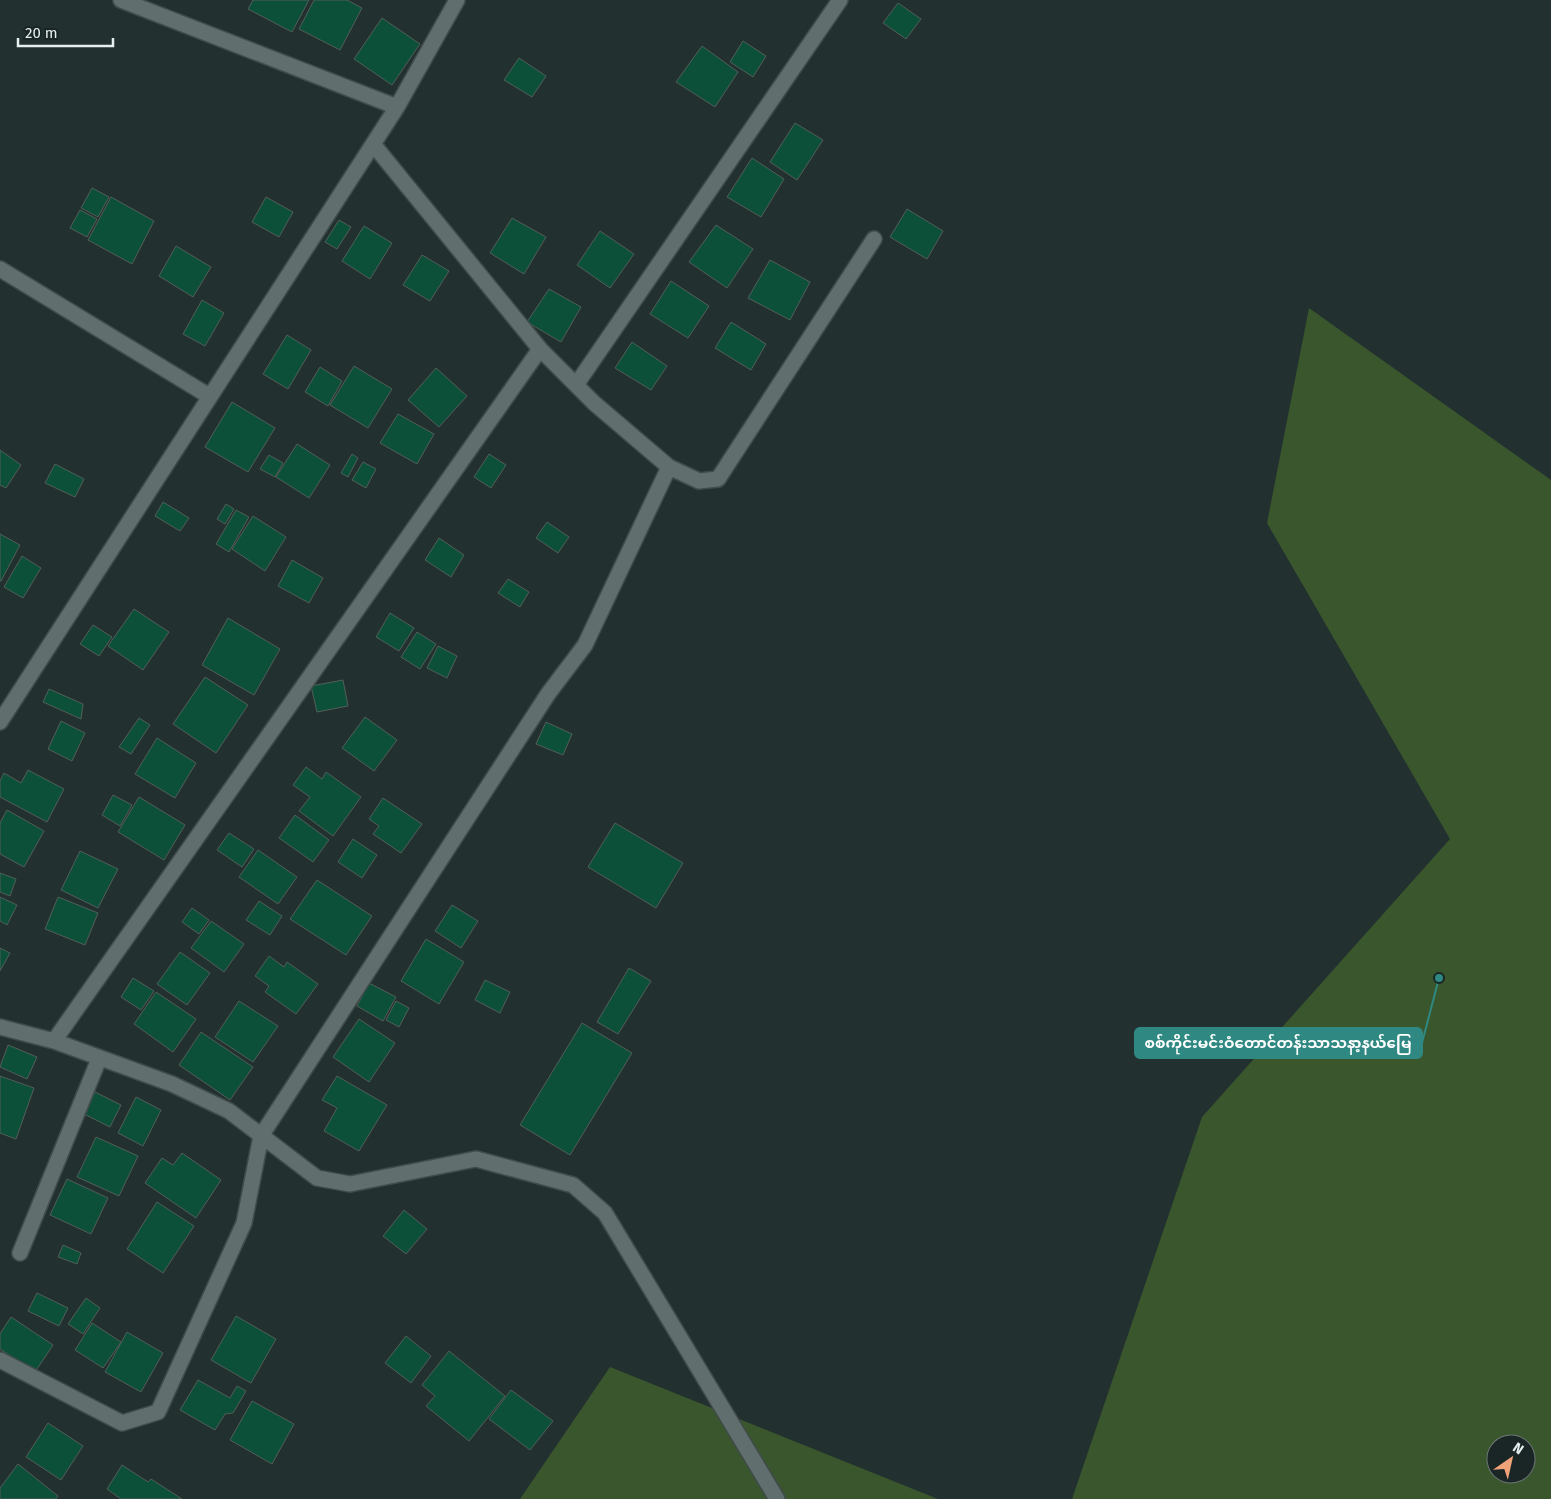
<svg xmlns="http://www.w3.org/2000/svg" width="1551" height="1499" font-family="'Fira Sans','Noto Sans Myanmar',sans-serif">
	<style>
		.green { fill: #3a562d; fill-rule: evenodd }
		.building { fill: #0d503a; stroke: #525e58 }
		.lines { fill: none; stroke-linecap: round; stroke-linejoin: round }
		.street-casing { stroke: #404b4b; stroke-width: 18 }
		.street { stroke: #606e6e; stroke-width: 15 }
		.leader { fill: none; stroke: #2f8881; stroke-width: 2 }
		.callout-dot { fill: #2f8881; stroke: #1a2626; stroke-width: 2 }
		.callout { fill: #2f8881; stroke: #2f8881; stroke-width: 2 }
		.callout-label { font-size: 15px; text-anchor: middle; font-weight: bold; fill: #fff }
	</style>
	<rect width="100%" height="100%" fill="#233030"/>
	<!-- green -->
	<path class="green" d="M1309 308 1551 480V1499H1072L1202 1117 1450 839 1267 523ZM1496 1444H1526V1474H1496Z
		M610 1367 938 1499H520Z"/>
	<!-- building -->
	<path class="building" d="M253 0H309L292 32 248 9Z
		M314 0H347L362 8 340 50 299 29Z
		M898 3 921 19 906 39 883 23Z
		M382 18 420 44 392 85 354 59Z
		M743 41 766 56 753 77 730 62Z
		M702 46 738 72 715 107 676 82Z
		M519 58 546 76 532 97 504 80Z
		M795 123 823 140 797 180 770 162Z
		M752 158 784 179 761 217 727 197Z
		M92 188 109 197 98 217 81 208Z
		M111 197 154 221 132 264 88 240Z
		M266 197 293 212 279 237 252 222Z
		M907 209 943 231 927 259 890 237Z
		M80 210 97 219 87 237 70 228Z
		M512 218 546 237 524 274 490 253Z
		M339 220 351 227 337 249 325 242Z
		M716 225 753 249 727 288 689 262Z
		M364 226 392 243 370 279 342 261Z
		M600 231 634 254 610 288 577 265Z
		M176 246 211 267 193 297 159 276Z
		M422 255 449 271 430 301 403 285Z
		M770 260 810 282 790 320 748 298Z
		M671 281 709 306 688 338 650 314Z
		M549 289 581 307 561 342 527 322Z
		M202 300 224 313 205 346 183 334Z
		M731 322 766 344 751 370 715 348Z
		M287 335 311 350 288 389 263 374Z
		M632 342 667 366 651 390 615 368Z
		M354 366 392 389 368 428 330 405Z
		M320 367 342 381 328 406 305 392Z
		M436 368 467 396 439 427 408 400Z
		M232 402 275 428 248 472 205 447Z
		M398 414 434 434 417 464 380 443Z
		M297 444 330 465 309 498 276 477Z
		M0 450 21 465 6 488 0 485Z
		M352 454 358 458 348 477 341 473Z
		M489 454 506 465 491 488 474 477Z
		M269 455 283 463 275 477 260 469Z
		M363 462 376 469 366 488 352 480Z
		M55 464 84 479 75 497 45 483Z
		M163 502 189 518 180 531 155 516Z
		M226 504 234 509 225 524 217 519Z
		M236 510 249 517 229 552 216 544Z
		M253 516 286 537 265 571 232 549Z
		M547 522 569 537 558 553 536 538Z
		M0 534 20 545 1 581H0Z
		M439 538 464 555 451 577 425 560Z
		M22 556 41 568 23 598 4 587Z
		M292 560 323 578 309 603 278 586Z
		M508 579 529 592 520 607 498 593Z
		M134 609 169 632 143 670 108 646Z
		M390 613 414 628 399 651 376 637Z
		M228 618 280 649 254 695 202 665Z
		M93 625 112 637 99 656 80 644Z
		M417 632 436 644 420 669 401 657Z
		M438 646 457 656 447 678 427 668Z
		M205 677 248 705 216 753 173 724Z
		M343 680 348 706 317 712 311 686Z
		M49 689 83 704 81 719 43 702Z
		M365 717 397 740 374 771 342 748Z
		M139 718 150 725 131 754 119 747Z
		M61 721 85 733 72 761 48 749Z
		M546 722 572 734 563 755 536 744Z
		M157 738 196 763 175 798 135 774Z
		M306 767 322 779 326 772 361 797 333 836 299 811 310 797 293 785Z
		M28 770 64 789 47 822 0 797V781L4 773 21 783Z
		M113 795 132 805 120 826 102 815Z
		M139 797 185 825 164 860 118 832Z
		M383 798 422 824 401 853 373 834 379 826 369 819Z
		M7 810 44 831 24 867 0 854V823Z
		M295 815 329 840 313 862 279 838Z
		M615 823 683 863 656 908 588 867Z
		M229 833 254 849 242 867 217 850Z
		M353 839 377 855 362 878 338 862Z
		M258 850 297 877 278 904 239 877Z
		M80 851 118 869 98 908 61 890Z
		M0 873 16 879 10 896 0 892Z
		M317 880 372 916 346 955 290 919Z
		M0 897 17 905 7 925 0 921Z
		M58 897 98 913 85 945 45 929Z
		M259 901 282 916 270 935 246 920Z
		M452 905 478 921 461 948 435 931Z
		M192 908 209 920 199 934 182 922Z
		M211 921 244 944 224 972 191 948Z
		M426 939 464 962 439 1004 401 981Z
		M0 948 10 953 0 971Z
		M180 952 210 973 187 1005 157 984Z
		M269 956 284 967 287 962 318 984 296 1014 265 992 269 986 255 976Z
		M629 968 651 981 618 1034 597 1022Z
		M133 978 154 991 141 1010 121 997Z
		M485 980 510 992 500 1013 475 1000Z
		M369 983 396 997 383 1021 357 1006Z
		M156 992 196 1019 173 1052 134 1024Z
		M239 1001 278 1026 253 1062 215 1037Z
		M396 1001 409 1008 399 1027 386 1020Z
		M359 1019 395 1043 369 1082 333 1057Z
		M582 1023 632 1053 570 1155 520 1125Z
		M201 1032 253 1067 230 1100 179 1065Z
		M8 1045 37 1057 27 1079 0 1067Z
		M0 1076 34 1088 16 1139 0 1133Z
		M337 1076 387 1105 359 1151 324 1131 337 1108 322 1100Z
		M95 1092 121 1105 110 1127 84 1114Z
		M136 1097 161 1110 143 1146 118 1133Z
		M96 1137 138 1156 119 1196 77 1177Z
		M182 1153 221 1180 196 1218 145 1183 162 1158 173 1165Z
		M67 1179 108 1198 91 1234 50 1215Z
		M157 1202 194 1226 163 1273 127 1249Z
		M404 1210 427 1229 406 1254 383 1236Z
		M63 1245 81 1253 77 1264 58 1257Z
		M37 1293 68 1308 59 1326 28 1311Z
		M86 1298 100 1308 83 1334 68 1324Z
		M236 1316 276 1339 251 1383 211 1360Z
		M11 1317 53 1345 35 1372 0 1349V1334Z
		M92 1323 121 1342 103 1368 75 1350Z
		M127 1332 163 1353 141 1392 105 1372Z
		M406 1336 431 1356 411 1383 385 1363Z
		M449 1351 505 1396 469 1441 426 1406 435 1396 422 1385Z
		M198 1380 230 1398 237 1386 246 1391 233 1413 225 1414 215 1430 180 1410Z
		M511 1390 553 1421 530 1450 489 1419Z
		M252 1401 294 1424 272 1464 230 1440Z
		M48 1423 83 1446 61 1480 26 1457Z
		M18 1464 58 1496 56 1499H0V1488Z
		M122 1465 148 1482 151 1479 182 1499H121L107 1489Z"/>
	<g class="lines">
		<!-- street casing -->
		<g class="street-casing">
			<path id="street" d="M121 0 397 107
				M373 144 540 349 594 403 669 467 699 481 718 479 874 239
				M0 269 209 396
				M576 385 840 0
				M0 722 397 107 457 0
				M0 1027 54 1041 172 1084 229 1111 317 1178 350 1184 476 1159 573 1185 605 1213 777 1499
				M54 1041 540 349
				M20 1253 99 1059
				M0 1360 122 1423 158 1412 244 1223 261 1136 548 694 585 645 669 467"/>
		</g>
		<!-- street -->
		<use href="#street" class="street"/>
	</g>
	<!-- callouts -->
	<path class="leader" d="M1439 978L1422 1043"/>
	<circle class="callout-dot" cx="1439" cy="978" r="5"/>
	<rect class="callout" x="1135" y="1028" width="287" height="30" rx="5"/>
	<g class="callout-label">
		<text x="1278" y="1048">စစ်ကိုင်းမင်းဝံတောင်တန်းသာသနာ့နယ်မြေ</text>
	</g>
	<!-- north arrow -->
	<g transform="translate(1511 1459) rotate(34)"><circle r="24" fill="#1a2626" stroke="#6c7676"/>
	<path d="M0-4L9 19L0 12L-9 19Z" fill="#f0a378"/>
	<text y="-8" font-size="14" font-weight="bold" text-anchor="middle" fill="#e6eeee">N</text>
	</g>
	<!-- scale -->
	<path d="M18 38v8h95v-8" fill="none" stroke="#e6eeee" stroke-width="2.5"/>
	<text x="25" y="38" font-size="15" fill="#e6eeee" stroke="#1a2626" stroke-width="4" paint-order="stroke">20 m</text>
</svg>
